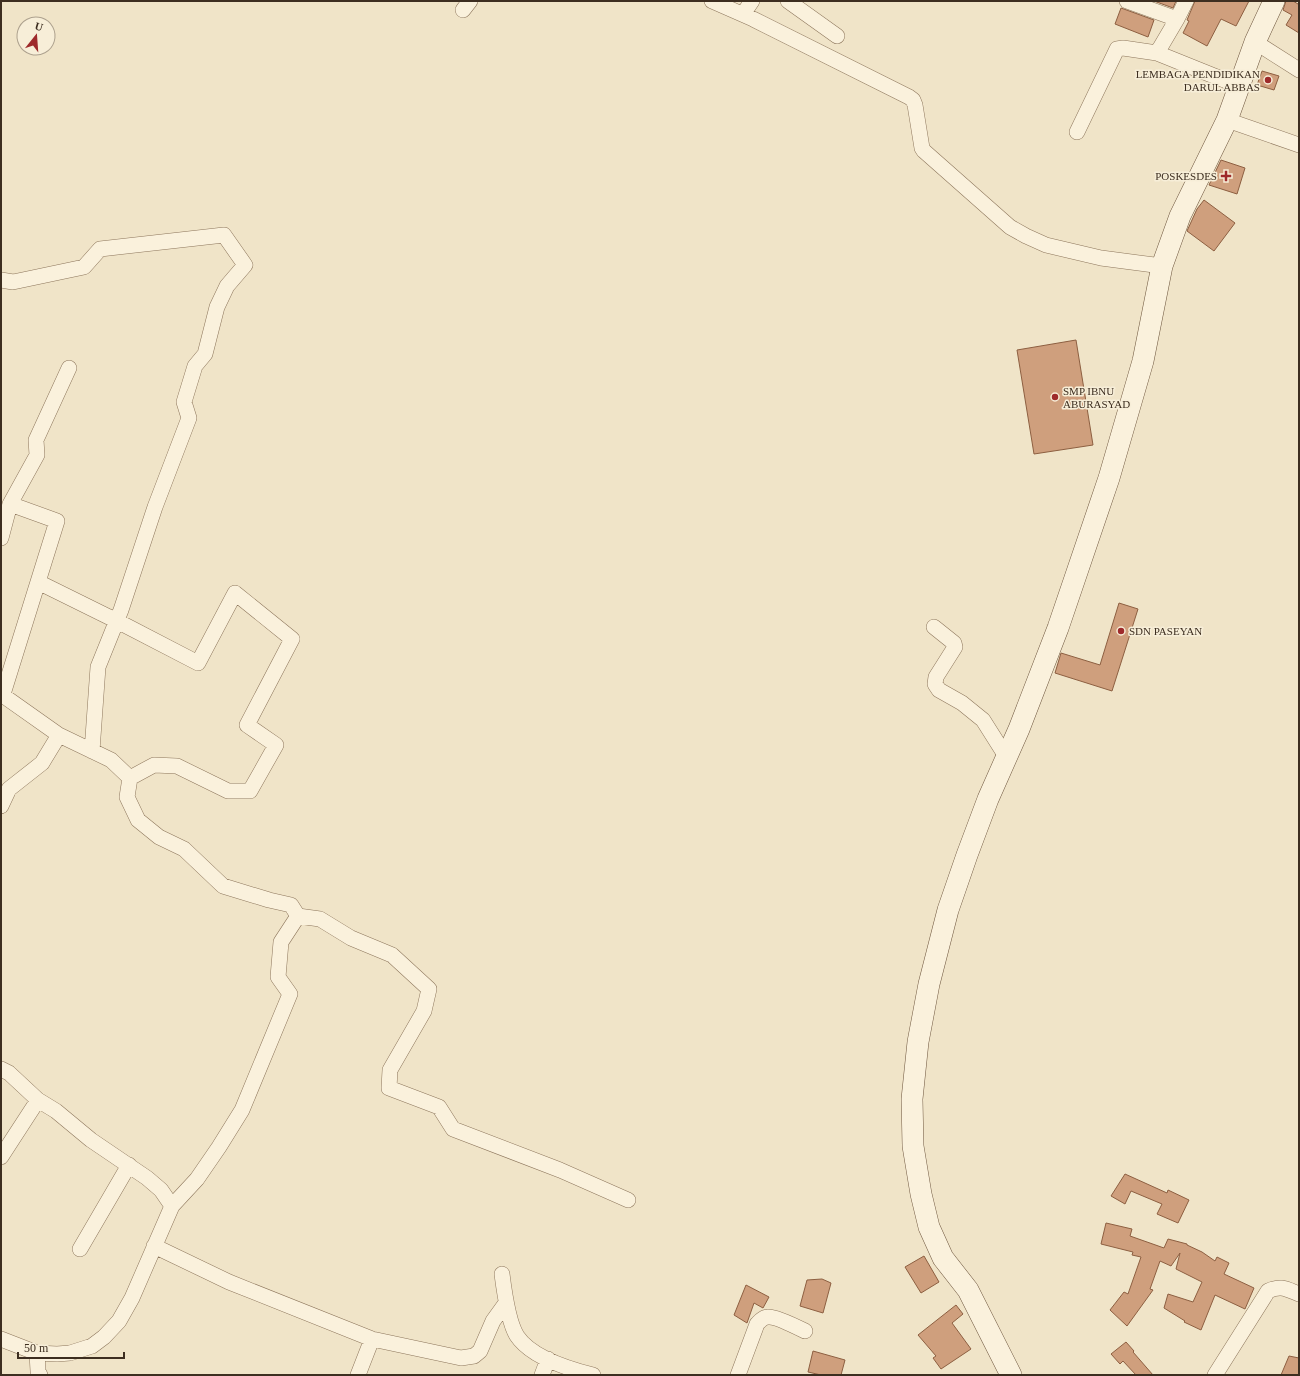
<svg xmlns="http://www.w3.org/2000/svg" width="1300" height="1376" font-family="Georgia,serif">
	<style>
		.building { fill: #cf9f7d; stroke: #8d5f41 }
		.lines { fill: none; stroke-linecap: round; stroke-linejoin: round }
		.street-casing { stroke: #8d765c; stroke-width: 16 }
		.secondary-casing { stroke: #6f573f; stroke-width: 22 }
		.street { stroke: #faf1dc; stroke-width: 15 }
		.secondary { stroke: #faf1dc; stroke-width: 21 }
		.poi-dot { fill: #9e2a2b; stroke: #f7eed8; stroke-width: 1.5 }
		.labels { text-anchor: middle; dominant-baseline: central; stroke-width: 3; stroke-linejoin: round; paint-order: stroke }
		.poi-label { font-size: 11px; fill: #3d2e20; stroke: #f7eed8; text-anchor: end }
	</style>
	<rect width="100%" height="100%" fill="#f0e4c8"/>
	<!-- building -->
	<path class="building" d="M1154 1H1176L1173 8Z
		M1195 1H1249L1236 26 1221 19 1207 46 1183 33 1189 21 1187 20Z
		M1286 1H1293L1298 4 1299 2V33L1286 25 1292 15 1283 10Z
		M1121 8 1154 20 1148 37 1115 24Z
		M1262 71 1279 76 1274 90 1257 85Z
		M1221 160 1245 168 1237 194 1209 185Z
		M1204 200 1235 223 1214 251 1187 231 1197 209Z
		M1076 340 1093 445 1034 454 1017 350Z
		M1119 603 1138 609 1112 691 1055 673 1061 653 1100 665Z
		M1125 1174 1167 1193 1168 1190 1189 1200 1178 1223 1157 1214 1162 1204 1131 1191 1125 1204 1111 1196Z
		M1106 1223 1132 1229 1130 1236 1164 1248 1168 1239 1187 1244V1245L1202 1252 1215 1261 1217 1257 1229 1263 1224 1274 1254 1288 1245 1309 1215 1295 1201 1330 1184 1322 1185 1321 1164 1308 1168 1294 1193 1302 1202 1282 1176 1269 1180 1253 1171 1266 1160 1261 1150 1289 1153 1290 1127 1326 1110 1310 1124 1292 1128 1294 1141 1257 1132 1255 1133 1252 1101 1244Z
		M924 1256 939 1282 921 1293 905 1267Z
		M822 1279 831 1283 823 1313 800 1306 807 1280Z
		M746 1285 769 1297 763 1308 754 1303 747 1323 734 1315Z
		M956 1305 963 1314 952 1323 971 1349 941 1369 933 1358 936 1356 918 1335Z
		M1126 1342 1134 1351 1133 1352 1153 1375H1136L1123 1361 1120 1364 1111 1354Z
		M813 1351 845 1360 841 1375H821L808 1372Z
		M1289 1356 1299 1358V1375H1281Z"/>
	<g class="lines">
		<!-- street casing -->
		<g class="street-casing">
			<path id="street" d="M712 1 753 19 909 97 913 100 915 105 922 148 924 151 1010 227 1026 236 1046 245 1101 258 1162 266
				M788 1 837 36
				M1127 1 1177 19
				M463 10 470 1
				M743 14 752 1
				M1255 42 1299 70
				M1157 53 1177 19 1186 1
				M1227 120 1299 145
				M1077 132 1117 49 1123 48 1157 53 1239 86
				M1 280 13 282 84 267 100 249 224 235 245 265 227 286 217 307 205 354 195 366 184 402 189 418 155 507 121 610 98 667 92 751
				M1 538 10 504 37 455 36 440 69 368
				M38 582 117 621 198 663 235 593 292 639 247 725 276 745 250 791H228L177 766 154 765 130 778
				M934 627 954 643 955 647 936 677 935 684 939 690 962 703 983 720 1007 758
				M1 694 59 735 42 763 9 789 1 806
				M3 694 57 521 10 504
				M59 735 111 760 130 778 127 797 138 820 159 837 184 849 223 886 269 900 291 905 298 916 281 942 278 977 290 994 242 1110 219 1147 197 1179 172 1206
				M298 916 320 919 351 938 392 955 429 989 424 1011 390 1070 389 1088 439 1107 453 1129 560 1170 628 1200
				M1 1069 9 1073 38 1100 56 1111 91 1140 147 1178 161 1190 172 1206 132 1298 119 1321 104 1337 92 1346 70 1353 57 1354 37 1353 1 1339
				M1 1157 38 1100
				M154 1246 229 1282 372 1339 461 1358 474 1356 480 1351 493 1321 506 1303
				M80 1249 129 1165
				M502 1274C504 1290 508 1322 517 1336 531 1357 569 1369 593 1375
				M37 1353 38 1371 40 1375
				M358 1375 372 1339
				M542 1375 548 1359
				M738 1375 757 1324C760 1321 763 1317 768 1317 775 1316 797 1327 805 1331
				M1215 1375 1268 1291C1281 1285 1286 1289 1299 1294"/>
		</g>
		<!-- secondary casing -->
		<g class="secondary-casing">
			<path id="secondary" d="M1011 1375 968 1290 943 1258 929 1227 921 1194 913 1146 912 1099 918 1042 929 984 948 910 967 855 988 799 1019 729 1058 628 1109 478 1143 361 1162 266 1180 216 1227 120 1255 42 1274 1"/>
		</g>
		<!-- street -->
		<use href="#street" class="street"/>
		<!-- secondary -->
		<use href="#secondary" class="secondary"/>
	</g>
	<!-- markers -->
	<g class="poi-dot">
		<circle cx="1268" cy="80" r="4"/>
		<path d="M1224 170h4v4h4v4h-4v4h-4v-4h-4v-4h4z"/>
		<circle cx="1055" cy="397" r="4"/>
		<circle cx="1121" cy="631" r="4"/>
	</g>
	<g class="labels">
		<!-- poi labels -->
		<g class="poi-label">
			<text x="1260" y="74">LEMBAGA PENDIDIKAN<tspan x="1260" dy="13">DARUL ABBAS</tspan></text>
			<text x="1217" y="176">POSKESDES</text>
			<text x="1063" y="391" text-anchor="start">SMP IBNU<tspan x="1063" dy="13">ABURASYAD</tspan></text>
			<text x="1129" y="631" text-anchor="start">SDN PASEYAN</text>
		</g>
	</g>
	<!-- border -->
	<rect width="1300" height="1376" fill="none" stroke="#3d2e20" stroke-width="4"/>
	<!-- north arrow -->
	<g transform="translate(36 36) rotate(17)"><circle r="19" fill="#f7eed8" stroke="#ada18e"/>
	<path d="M0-3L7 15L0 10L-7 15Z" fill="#9e2a2b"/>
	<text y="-6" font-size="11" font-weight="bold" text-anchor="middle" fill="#3d2e20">U</text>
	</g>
	<!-- scale -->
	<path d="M18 1352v6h106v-6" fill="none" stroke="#3d2e20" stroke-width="2"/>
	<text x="24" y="1352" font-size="12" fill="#3d2e20" stroke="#f7eed8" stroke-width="3" paint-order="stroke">50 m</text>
</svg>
